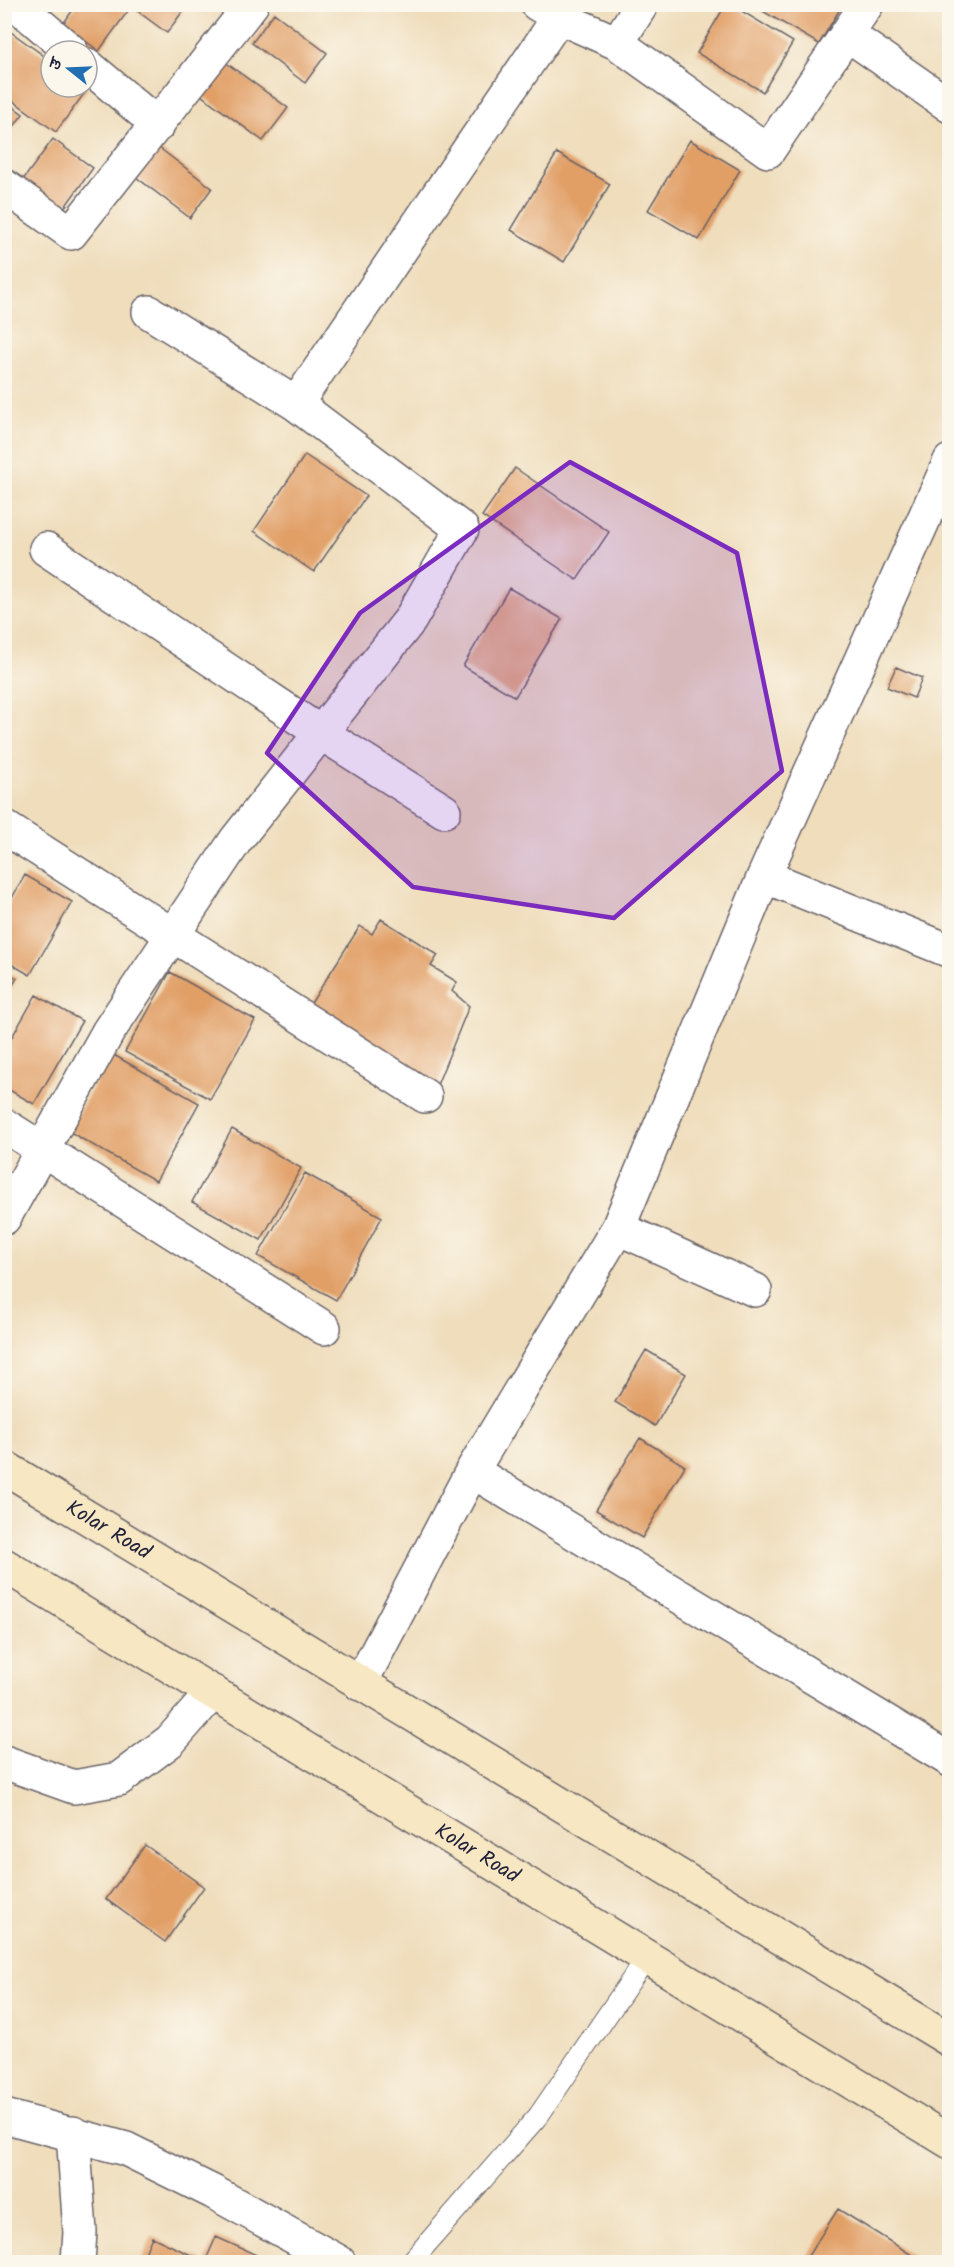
<svg xmlns="http://www.w3.org/2000/svg" width="954" height="2267" font-family="Kalam,'Playpen Sans Deva',sans-serif">
	<style>
		.building { fill: #e19f66 }
		.lines { fill: none; stroke-linecap: round; stroke-linejoin: round }
		.service-casing { stroke: #6a6368; stroke-width: 22 }
		.minor-casing { stroke: #6a6368; stroke-width: 36 }
		.secondary-casing { stroke: #6a6368; stroke-width: 36 }
		.service { stroke: #fff; stroke-width: 20 }
		.minor { stroke: #fff; stroke-width: 33 }
		.secondary { stroke: #f7e8c3; stroke-width: 33 }
		.marked { fill: #7b2cbf; fill-opacity: 0.2; stroke: #7b2cbf; stroke-width: 4.5; stroke-linejoin: round }
		.labels { text-anchor: middle; dominant-baseline: central; stroke-width: 4.5; stroke-linejoin: round; paint-order: stroke }
		.street-label { font-size: 21px; fill: #22223b; stroke: #fbf7ec }
	</style>
	<rect width="100%" height="100%" fill="#fbf7ec"/>
	<filter id="ink" filterUnits="userSpaceOnUse"><feTurbulence type="fractalNoise" baseFrequency=".0167" numOctaves="2"/><feDisplacementMap in="SourceGraphic" scale="12" xChannelSelector="R" yChannelSelector="G"/><feConvolveMatrix kernelMatrix="1 2 1 2 8 2 1 2 1" color-interpolation-filters="sRGB"/></filter>
	<filter id="wash" filterUnits="userSpaceOnUse"><feTurbulence type="fractalNoise" baseFrequency=".008" numOctaves="4" result="noise"/><feDisplacementMap in="SourceGraphic" scale="24" xChannelSelector="R" yChannelSelector="G"/><feGaussianBlur stdDeviation="1.35" result="paint"/><feColorMatrix in="noise" values="0 0 0 0 0 0 0 0 0 0 0 0 0 0 0 0 0 1.4 0 .05"/><feComposite in="paint" operator="in"/></filter>
	<g filter="url(#wash)">
		<rect width="100%" height="100%" fill="#efddbb"/>
		<g id="blocks">
			<!-- building -->
			<path class="building" d="M77 4H119L128 11 99 51 63 24Z
				M134 4H188L167 33 132 7Z
				M726 4H730L793 42 763 92 697 53Z
				M762 4H843L819 44 759 9Z
				M933 4H950V18Z
				M274 13 327 53 305 83 252 43Z
				M4 27 51 61V87H89L56 132 4 94Z
				M225 62 288 108 263 141 201 95Z
				M4 100 23 114 4 140Z
				M53 139 93 168 62 211 22 181Z
				M690 140 740 170 699 240 648 210Z
				M158 147 212 188 190 218 136 177Z
				M557 153 610 184 564 262 511 230Z
				M305 455 366 496 314 572 254 531Z
				M515 468 609 532 577 580 482 516Z
				M509 588 562 619 515 697 463 666Z
				M896 667 922 678 914 698 887 687Z
				M25 875 72 902 30 975 4 960V912Z
				M381 919 438 955 431 966 457 982 452 991 469 1006 435 1090 306 1011 360 926 372 934Z
				M4 971 17 978 4 1000Z
				M170 972 255 1020 210 1099 125 1052Z
				M36 995 82 1021 34 1104 4 1087V1051Z
				M112 1054 199 1103 156 1181 68 1131Z
				M232 1129 301 1168 261 1240 192 1202Z
				M305 1173 382 1217 336 1300 258 1256Z
				M646 1350 686 1374 655 1426 615 1402Z
				M640 1438 685 1466 642 1538 596 1510Z
				M145 1845 204 1887 165 1942 106 1899Z
				M838 2209 923 2262H804Z
				M152 2237 202 2260 201 2262H141Z
				M216 2237 261 2257 258 2262H205Z"/>
		</g>
	</g>
	<g filter="url(#ink)">
		<use href="#blocks" fill-opacity="0" stroke="#6a6368" stroke-width="1.5"/>
		<g class="lines">
			<!-- service casing -->
			<g class="service-casing">
				<path id="service" d="M411 2262 539 2115 647 1957"/>
			</g>
			<!-- minor casing -->
			<g class="minor-casing">
				<path id="minor" d="M16 4 71 51
					M537 4 559 17 617 43 768 151 867 4
					M847 34 950 106
					M617 43 642 4
					M87 65 158 125
					M4 186 71 233 252 4
					M296 404 559 17
					M46 549 321 733 444 811
					M4 827 425 1096
					M764 876 950 951
					M4 1125 324 1328
					M4 1218 108 1032 236 840 410 620 462 529 296 404 149 312
					M618 1228 755 1290
					M472 1471 950 1760
					M360 1684 472 1471 618 1228 764 876 950 461
					M4 1762 74 1787 119 1779 170 1741 213 1692
					M4 2116 126 2149 213 2192 339 2262
					M73 2133 80 2232 78 2262"/>
			</g>
			<!-- secondary casing -->
			<g class="secondary-casing">
				<g id="secondary">
					<path id="s1" d="M4 1467 950 2040"/>
					<path id="s2" d="M4 1565 950 2142"/>
				</g>
			</g>
			<!-- service -->
			<use href="#service" class="service"/>
			<!-- minor -->
			<use href="#minor" class="minor"/>
			<!-- secondary -->
			<use href="#secondary" class="secondary"/>
		</g>
	</g>
	<!-- marked area -->
	<path class="marked" d="M570 462 737 553 782 771 614 918 413 887 267 753 360 613Z"/>
	<g class="labels">
		<!-- street labels -->
		<g class="street-label">
			<text stroke="none"><textPath href="#s1" startOffset="122">Kolar Road</textPath></text>
			<text stroke="none"><textPath href="#s2" startOffset="554">Kolar Road</textPath></text>
		</g>
	</g>
	<!-- margin -->
	<rect width="954" height="2267" fill="none" stroke="#fbf7ec" stroke-width="24"/>
	<!-- north arrow -->
	<g transform="translate(69 69) rotate(288)"><circle r="28" fill="#fbf7ec" stroke="#a4a2a5" stroke-width="1.5"/>
	<path d="M0-4.5L10 22L0 15L-10 22Z" fill="#1f6fb2"/>
	<text y="-9" font-size="16" font-weight="bold" text-anchor="middle" fill="#22223b">उ</text>
	</g>
</svg>
